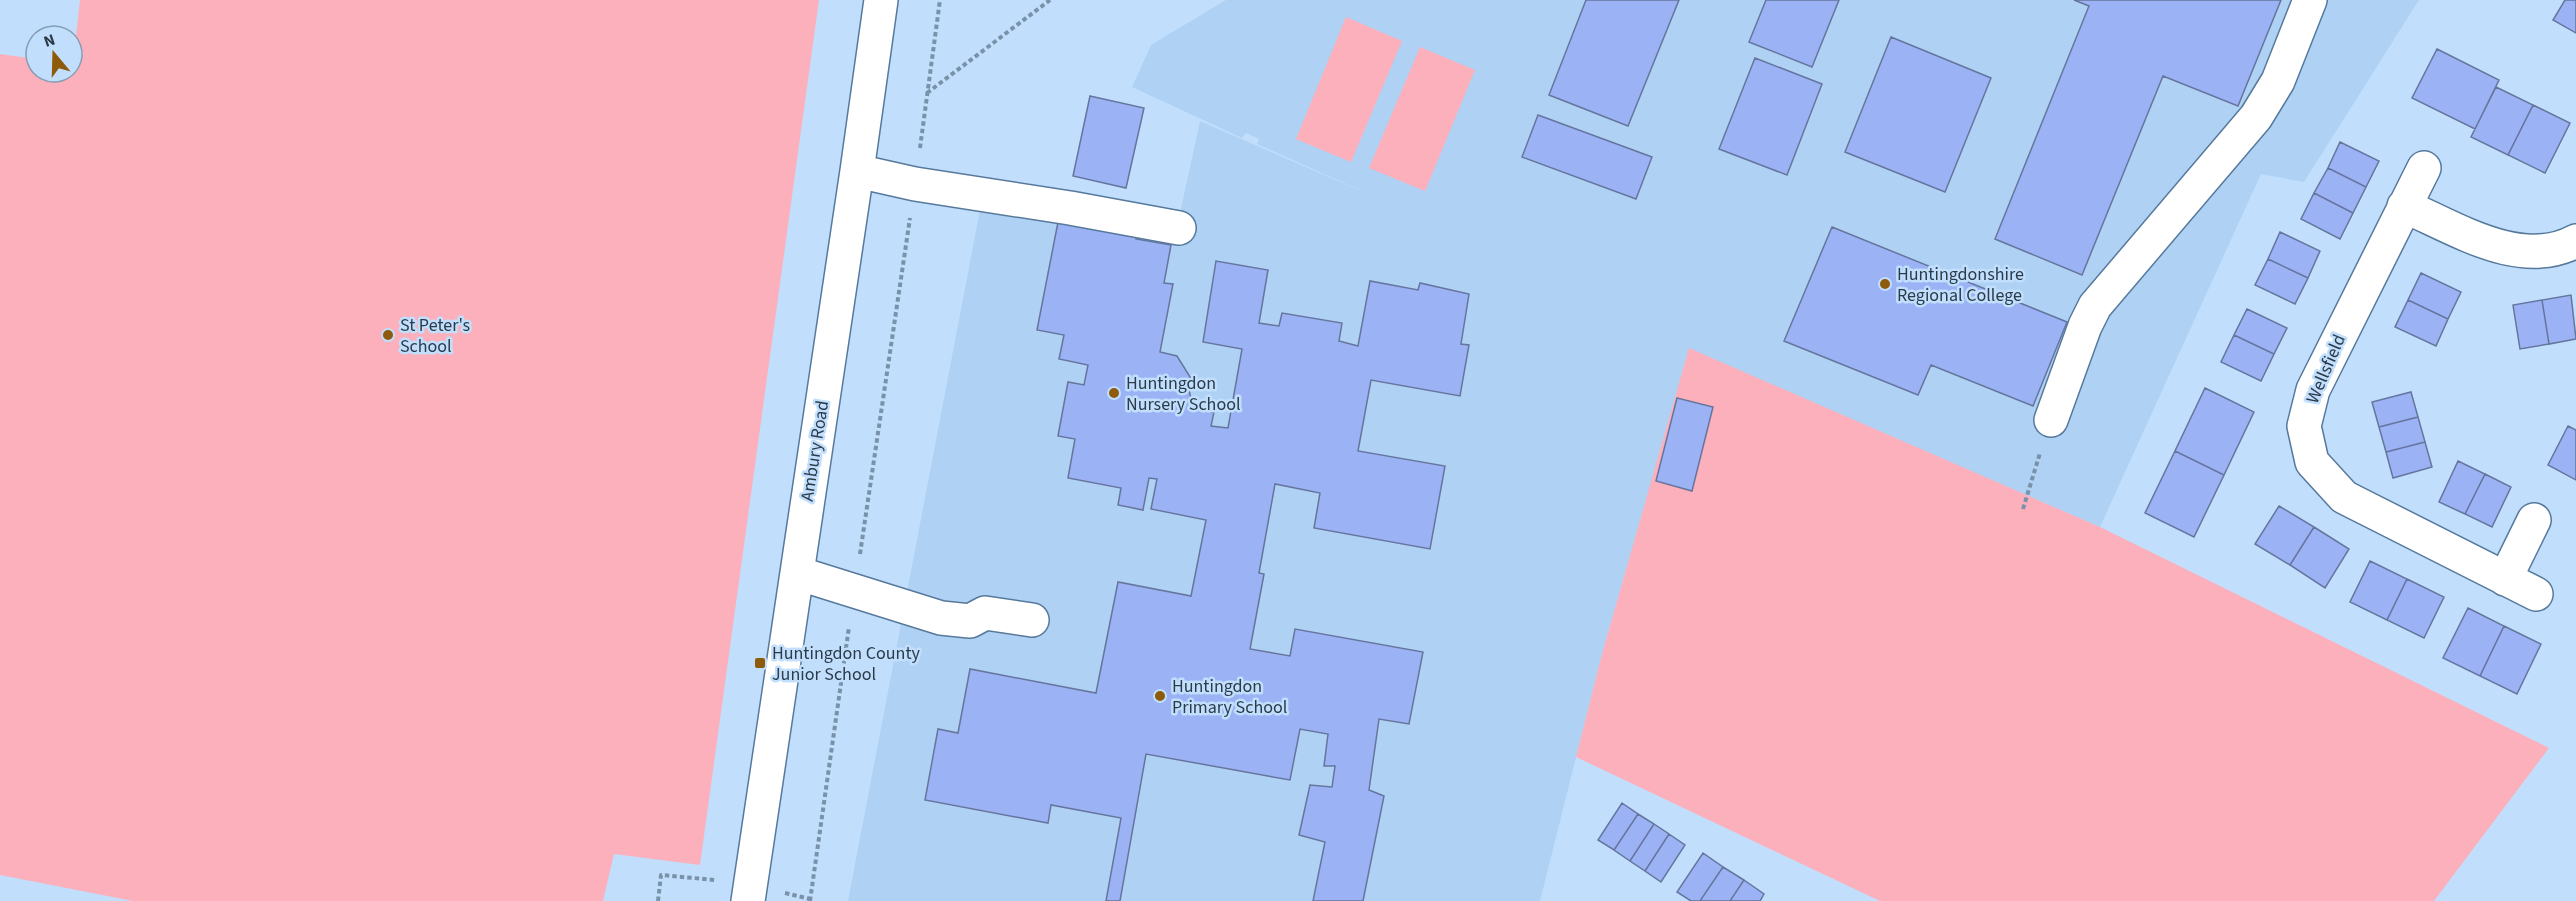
<svg xmlns="http://www.w3.org/2000/svg" width="2576" height="901" font-family="'Source Sans 3',sans-serif">
	<style>
		.built { fill: #afd1f4 }
		.green { fill: #fcb0bc }
		.building { fill: #9bb3f5; stroke: #66759e; stroke-width: 1.5 }
		.lines { fill: none; stroke-linecap: round; stroke-linejoin: round }
		.minor-casing { stroke: #56799c; stroke-width: 36 }
		.path { stroke: #7a92a9; stroke-width: 4; stroke-dasharray: 4.5 3; stroke-linecap: butt }
		.minor { stroke: #fff; stroke-width: 33 }
		.poi-dot { fill: #8e5a0b; stroke: #c1dffd; stroke-width: 2 }
		.labels { text-anchor: middle; dominant-baseline: central; stroke-width: 5; stroke-linejoin: round; paint-order: stroke }
		.poi-label { font-size: 18px; fill: #2b3b4a; stroke: #c1dffd; text-anchor: start }
		.street-label { font-size: 18px; fill: #2b3b4a; stroke: #c1dffd }
	</style>
	<rect width="100%" height="100%" fill="#c1dffd"/>
	<!-- built -->
	<path class="built" d="M1226 0H2419L2304 182 2261 174 2100 527 1689 349 1602 654 1540 901H848L984 189 1179 218 1200 121 1382 200 1257 144 1259 139 1246 133 1242 138 1132 87 1151 45Z"/>
	<!-- green -->
	<path class="green" d="M80 0H819L700 865 614 854 603 901H133L0 875V54L36 59V72H72Z
		M1346 17 1402 41 1351 162 1296 139Z
		M1420 47 1475 70 1425 191 1369 168Z
		M1689 348 2100 527 2549 748 2434 901H1880L1576 757 1602 654Z"/>
	<!-- building -->
	<path class="building" d="M1586 0H1679L1628 126 1549 95Z
		M1766 0H1839L1812 67 1749 42Z
		M2074 0H2281L2238 106 2163 76 2082 275 1995 239 2089 6Z
		M2565 0H2576V33L2553 20Z
		M1891 37 1991 78 1945 192 1845 152Z
		M2437 49 2499 80 2475 129 2412 98Z
		M1755 58 1822 84 1787 175 1719 149Z
		M2496 87 2533 105 2508 155 2471 137Z
		M1090 96 1144 108 1126 188 1073 176Z
		M2533 105 2570 123 2545 173 2508 155Z
		M1538 115 1652 157 1636 199 1522 157Z
		M2340 142 2379 161 2366 187 2328 168Z
		M2328 168 2366 187 2353 213 2314 193Z
		M2314 193 2353 213 2340 239 2301 219Z
		M1059 217 1137 232 1136 239 1171 245 1164 283 1173 284 1160 352 1177 356 1192 380 1189 390 1193 408 1214 412 1211 426 1228 428 1242 349 1203 342 1216 261 1268 270 1259 323 1279 326 1282 313 1342 323 1339 341 1358 346 1370 281 1418 290 1420 283 1469 294 1461 344 1469 345 1460 396 1371 380 1358 451 1445 466 1430 549 1314 528 1320 493 1275 484 1259 573 1264 574 1250 649 1290 656 1295 629 1423 652 1409 724 1379 719 1369 790 1384 796 1363 901H1313L1325 842 1299 835 1310 785 1332 787 1335 766H1324L1328 734 1300 729 1290 780 1146 754 1120 901H1106L1121 818 1051 805 1048 823 925 800 938 729 958 733 970 669 1096 693 1118 582 1191 596 1206 520 1151 509 1157 479 1149 478 1143 510 1118 505 1121 488 1068 478 1075 439 1058 436 1068 382 1084 385 1088 365 1059 359 1064 335 1037 330Z
		M1832 227 2067 322 2033 406 1931 365 1918 395 1784 341Z
		M2280 232 2320 251 2308 278 2268 259Z
		M2268 259 2308 278 2295 304 2255 285Z
		M2421 273 2461 292 2448 319 2408 300Z
		M2571 295 2576 339 2549 344 2542 300Z
		M2408 300 2448 319 2436 346 2395 327Z
		M2542 300 2549 344 2520 349 2513 305Z
		M2247 309 2287 328 2274 354 2234 335Z
		M2234 335 2274 354 2261 381 2221 362Z
		M2205 388 2254 412 2224 475 2175 451Z
		M2411 392 2418 417 2379 427 2372 402Z
		M1677 398 1713 407 1692 491 1656 481Z
		M2418 417 2425 442 2386 452 2379 427Z
		M2568 426 2576 430V480L2548 465Z
		M2425 442 2432 467 2393 478 2386 452Z
		M2175 451 2224 475 2194 537 2145 513Z
		M2458 461 2485 474 2465 514 2439 502Z
		M2485 474 2511 487 2492 527 2465 514Z
		M2279 506 2314 527 2290 565 2255 544Z
		M2314 527 2349 549 2325 588 2290 565Z
		M2370 561 2407 579 2387 620 2350 602Z
		M2407 579 2444 597 2424 638 2387 620Z
		M2468 608 2504 626 2480 676 2443 658Z
		M2504 626 2541 644 2517 694 2480 676Z
		M1622 803 1638 814 1614 850 1598 840Z
		M1638 814 1654 824 1630 861 1614 850Z
		M1654 824 1669 834 1645 871 1630 861Z
		M1669 834 1685 845 1661 882 1645 871Z
		M1703 853 1723 867 1700 901H1691L1677 892Z
		M1723 867 1744 880 1730 901H1700Z
		M1744 880 1764 894 1760 901H1730Z"/>
	<g class="lines">
		<!-- minor casing -->
		<g class="minor-casing">
			<path id="minor" d="M2424 168 2313 390 2304 426 2312 462 2344 497 2536 594
				M857 171 915 184 1070 208 1179 228
				M2404 206C2456 228 2520 271 2576 241
				M2051 420 2085 326 2095 306 2256 117 2278 81 2310 0
				M797 573 941 618 970 621 985 613 1032 620
				M2505 579 2534 520
				M748 901 857 171 881 0"/>
		</g>
		<!-- path -->
		<path class="path" d="M927 93 1050 0
			M920 148 940 0
			M2023 509 2040 453
			M860 554 910 218
			M785 893 810 899
			M658 901 661 875 715 880
			M810 901 849 627"/>
		<!-- minor -->
		<use href="#minor" class="minor"/>
	</g>
	<!-- markers -->
	<g class="poi-dot">
		<circle cx="1885" cy="284" r="6"/>
		<circle cx="388" cy="335" r="6"/>
		<circle cx="1114" cy="393" r="6"/>
		<rect x="754" y="657" width="12" height="12" rx="3"/>
		<circle cx="1160" cy="696" r="6"/>
	</g>
	<g class="labels">
		<!-- poi labels -->
		<g class="poi-label">
			<text x="1897" y="274">Huntingdonshire<tspan x="1897" dy="21">Regional College</tspan></text>
			<text x="400" y="325">St Peter's<tspan x="400" dy="21">School</tspan></text>
			<text x="1126" y="383">Huntingdon<tspan x="1126" dy="21">Nursery School</tspan></text>
			<text x="772" y="653">Huntingdon County<tspan x="772" dy="21">Junior School</tspan></text>
			<text x="1172" y="686">Huntingdon<tspan x="1172" dy="21">Primary School</tspan></text>
		</g>
		<!-- street labels -->
		<g class="street-label">
			<text transform="translate(2326 369) rotate(-67)">Wellsfield</text>
			<text transform="translate(815 451) rotate(-81)">Ambury Road</text>
		</g>
	</g>
	<!-- north arrow -->
	<g transform="translate(54 54) rotate(341)"><circle r="28" fill="#c1dffd" stroke="#859db5" stroke-width="1.5"/>
	<path d="M0-4.5L10 22L0 15L-10 22Z" fill="#8e5a0b"/>
	<text y="-9" font-size="16" font-weight="bold" text-anchor="middle" fill="#2b3b4a">N</text>
	</g>
</svg>
